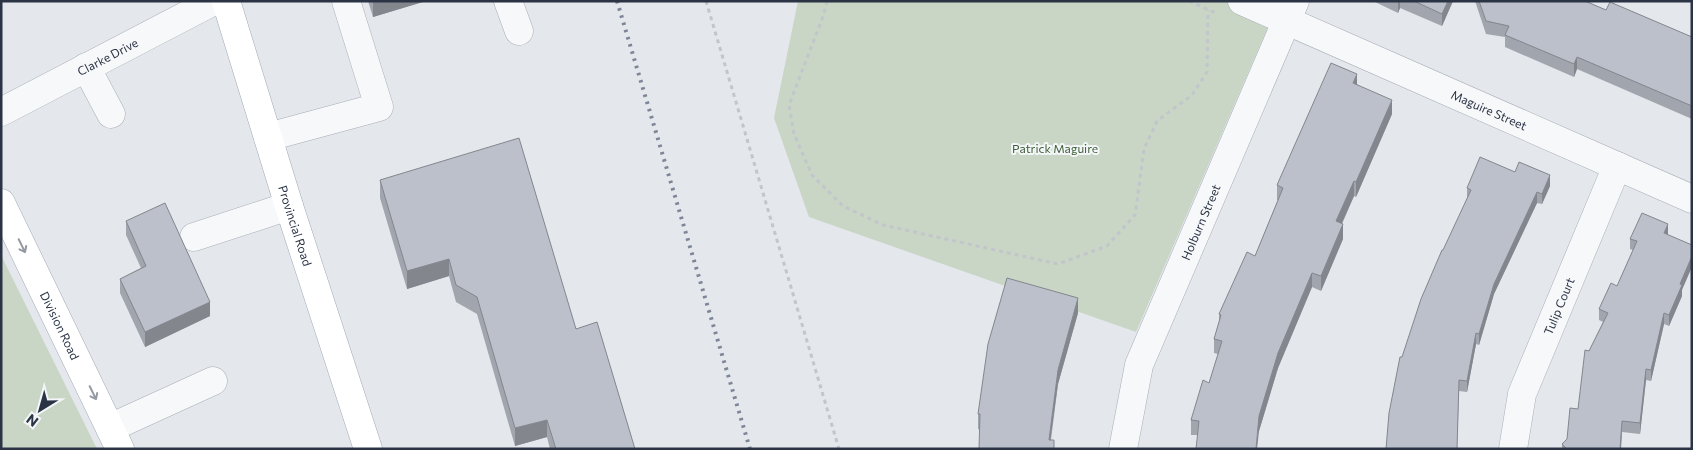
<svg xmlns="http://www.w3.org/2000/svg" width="1693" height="450" font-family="Commissioner,sans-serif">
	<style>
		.green { fill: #c9d6c5 }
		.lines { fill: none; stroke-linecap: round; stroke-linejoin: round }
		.minor-casing { stroke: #a9aeb7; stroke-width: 29 }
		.major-casing { stroke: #a3abb8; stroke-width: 29 }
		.path { stroke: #c2c5cb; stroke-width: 3; stroke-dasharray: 4 4; stroke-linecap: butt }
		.minor { stroke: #f7f8fa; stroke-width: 28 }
		.major { stroke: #fff; stroke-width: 28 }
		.rail { stroke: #7d8696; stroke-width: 4; stroke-dasharray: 2.5 5; stroke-linecap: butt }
		.wall { fill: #a1a5ae }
		.shaded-wall { fill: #83868d }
		.building { fill: #bbc0ca; stroke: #83868d }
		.oneway { stroke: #959aa2 }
		.labels { text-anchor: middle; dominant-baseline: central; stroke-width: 4; stroke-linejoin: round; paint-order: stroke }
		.street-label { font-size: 12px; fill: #2b3445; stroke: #f4f6f9 }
		.park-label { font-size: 12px; fill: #3f6138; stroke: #f4f6f9 }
	</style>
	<rect width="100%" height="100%" fill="#e4e7ec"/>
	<!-- green -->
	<path class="green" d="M798 1H1279L1136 332 809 217 774 118Z
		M1 255 97 449H1Z"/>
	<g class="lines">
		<!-- minor casing -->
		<g class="minor-casing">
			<g id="minor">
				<path d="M508 1 519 31"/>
				<path id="s1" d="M1242 1 1692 199"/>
				<path d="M86 67 111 114"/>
				<path id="s2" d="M1 112 214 1"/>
				<path d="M268 137 379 107 346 1"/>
				<path d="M194 237 289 206"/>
				<path d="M110 428 213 381"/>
				<path id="s3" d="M1123 449 1139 365 1295 1"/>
				<path id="s4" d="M1513 449 1522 394 1617 166"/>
			</g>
		</g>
		<!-- major casing -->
		<g class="major-casing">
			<g id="major">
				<path id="s5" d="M226 1 289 206 368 449"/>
				<path id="s6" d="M1 203 120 449"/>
			</g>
		</g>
		<!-- path -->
		<path class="path" d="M706 1 839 449
			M827 1 824 14 789 105 794 134 812 175 843 206 883 225 1058 264 1107 246 1135 215 1144 149 1157 121 1192 95 1207 72 1208 10
			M1189 1 1218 14"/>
		<!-- minor -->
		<use href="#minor" class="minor"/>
		<!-- major -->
		<use href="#major" class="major"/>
		<!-- rail -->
		<path class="rail" d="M617 1 750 449"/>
	</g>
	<!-- wall -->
	<path class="wall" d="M368 1H426L373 17Z
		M1373 1H1453L1442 26 1400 8 1398 13Z
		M1475 1H1585L1606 10 1692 37V119L1577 69 1574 77 1505 47V37L1486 34Z
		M1357 84 1392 114 1356 197 1354 196 1342 224 1343 239 1321 291 1312 287 1278 368 1259 431 1197 435H1191V420L1209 383 1218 354 1214 353V339L1219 322V314L1255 256 1278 200H1277V185Z
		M1515 172 1550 186 1542 204 1537 203 1494 294 1479 345 1476 344 1467 392 1459 391 1457 449H1386L1402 357 1467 199V188Z
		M380 180 576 329 635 449H550L547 437 515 446 477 314 456 302 449 276 407 289 380 198Z
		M126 221 210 316 145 347 120 293V279L141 268 126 235Z
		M1668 235 1682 290V296L1669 326 1664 324 1651 381 1646 380 1640 434 1622 432 1621 449H1562V444L1567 439 1578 409 1589 351 1603 322 1599 320V309L1617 286 1633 250 1630 249V239Z
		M1078 313 1058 384 1051 440 1054 449 978 429V414Z"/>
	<!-- shaded-wall -->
	<path class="shaded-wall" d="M373 1H426L373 17Z
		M1398 1H1400V8L1398 13Z
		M1448 1H1453L1442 26V14Z
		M1577 57V69L1574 77V64Z
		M1357 74V89L1353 83Z
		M1392 100V114L1356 197V182Z
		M1550 175V186L1542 204V194Z
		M1354 181V196L1336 236V221Z
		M1537 192V203L1494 294 1479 345V334L1494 284Z
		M1343 224V239L1321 291V276Z
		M1668 224V235L1664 233Z
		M1692 256V267L1682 290V296L1669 326V315L1680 284Z
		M449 259V276L407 289V271Z
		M1312 273V287L1278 368 1259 431 1257 449H1256L1259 416 1278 353Z
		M1078 298V313L1058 384 1049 449V440L1058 370Z
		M210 302V316L145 347V332Z
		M1664 313V324L1651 381V370Z
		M1476 333V344L1467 392V381Z
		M1646 369V380L1640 434V423Z
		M547 420V437L515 446V428Z
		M1622 421 1621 449H1620Z"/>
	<!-- building -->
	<path class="building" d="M1414 1H1448L1442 14Z
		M1479 1H1585L1606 10 1610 2 1692 37V106L1577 57 1574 64 1505 35 1509 26 1486 21Z
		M1331 63 1357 74 1353 83 1392 100 1356 182 1354 181 1336 221 1343 224 1321 276 1312 273 1278 353 1259 416 1256 449H1196L1199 421 1191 420 1203 380 1209 383 1222 341 1214 339 1221 315 1219 314 1247 252 1255 256 1283 188 1277 185Z
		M519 138 576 329 597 322 635 449H556L547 420 515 428 477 297 456 285 449 259 407 271 380 180Z
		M1480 157 1515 172 1519 162 1550 175 1542 194 1537 192 1494 284 1479 334 1476 333 1467 381 1459 380 1457 449H1386L1389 413 1400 357H1402L1421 299 1442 250H1443L1471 190 1467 188Z
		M165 203 210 302 145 332 120 279 146 266 126 221Z
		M1642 213 1668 224 1664 233 1692 245V256L1680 284 1682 285 1669 315 1664 313 1651 370 1646 369 1640 423 1622 421 1620 449H1567L1562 444 1567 439 1570 408 1578 409 1585 350 1589 351 1608 313 1599 309 1611 283 1617 286 1637 241 1630 239Z
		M1007 278 1078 298 1058 370 1049 440H1054V449H979L980 414H978L988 344Z"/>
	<!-- one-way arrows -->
	<defs><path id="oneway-shaft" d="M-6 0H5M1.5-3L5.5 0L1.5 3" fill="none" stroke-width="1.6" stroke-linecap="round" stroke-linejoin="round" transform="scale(1.25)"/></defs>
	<g class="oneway">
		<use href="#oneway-shaft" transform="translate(22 246) rotate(64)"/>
		<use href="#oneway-shaft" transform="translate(93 393) rotate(64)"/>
	</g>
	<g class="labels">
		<!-- street labels -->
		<g class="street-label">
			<text stroke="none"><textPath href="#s2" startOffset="120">Clarke Drive</textPath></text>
			<text stroke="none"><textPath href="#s1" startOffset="270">Maguire Street</textPath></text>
			<text stroke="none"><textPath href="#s3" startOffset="241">Holburn Street</textPath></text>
			<text stroke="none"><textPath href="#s5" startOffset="235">Provincial Road</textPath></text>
			<text stroke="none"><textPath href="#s4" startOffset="151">Tulip Court</textPath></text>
			<text stroke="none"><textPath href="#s6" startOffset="136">Division Road</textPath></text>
		</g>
		<!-- park labels -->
		<g class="park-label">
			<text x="1055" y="148">Patrick Maguire</text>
		</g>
	</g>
	<!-- border -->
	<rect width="1693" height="450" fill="none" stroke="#2b3445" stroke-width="5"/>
	<!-- north arrow -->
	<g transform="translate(40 410) rotate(217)" stroke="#f4f6f9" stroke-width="4" paint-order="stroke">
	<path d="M0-4L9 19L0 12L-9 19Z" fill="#2b3445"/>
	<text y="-8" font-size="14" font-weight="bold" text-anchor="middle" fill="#2b3445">N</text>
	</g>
</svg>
